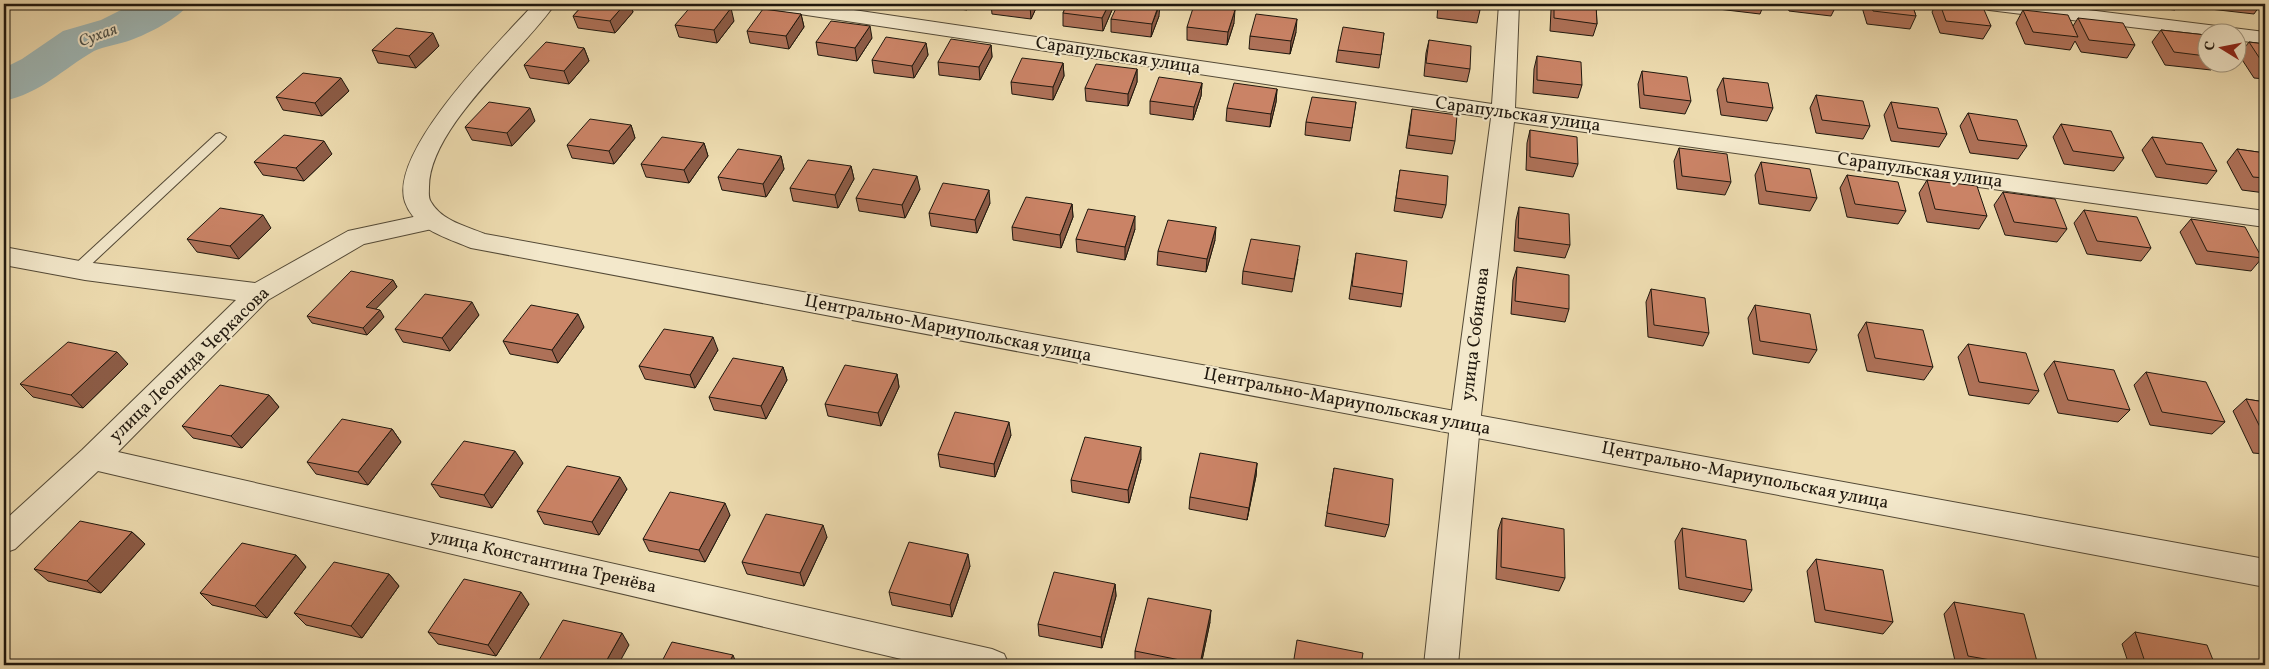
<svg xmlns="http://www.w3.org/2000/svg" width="2269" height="669" font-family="Vollkorn,serif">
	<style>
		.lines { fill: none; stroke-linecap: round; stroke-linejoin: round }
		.river { fill: #9fb8b7; fill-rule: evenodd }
		.service-casing { stroke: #534936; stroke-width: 2 }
		.minor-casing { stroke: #534936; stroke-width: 2 }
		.tertiary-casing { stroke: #534936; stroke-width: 2 }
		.service { fill: #f3e8cb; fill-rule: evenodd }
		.minor { fill: #f3e8cb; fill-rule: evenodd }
		.tertiary { fill: #f3e8cb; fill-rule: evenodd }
		.wall { fill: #ae7158; stroke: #20180e }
		.shaded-wall { fill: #8d5c47; stroke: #20180e }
		.building { fill: #ca8366; stroke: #20180e }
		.labels { text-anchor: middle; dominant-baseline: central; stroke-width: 4; stroke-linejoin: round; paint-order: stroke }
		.far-water-label { font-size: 16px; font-style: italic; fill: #4c5049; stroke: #f3e8cb }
		.street-label { font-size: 18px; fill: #20180e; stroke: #f3e8cb }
	</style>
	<rect width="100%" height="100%" fill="#eddbaf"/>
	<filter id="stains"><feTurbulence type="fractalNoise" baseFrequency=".004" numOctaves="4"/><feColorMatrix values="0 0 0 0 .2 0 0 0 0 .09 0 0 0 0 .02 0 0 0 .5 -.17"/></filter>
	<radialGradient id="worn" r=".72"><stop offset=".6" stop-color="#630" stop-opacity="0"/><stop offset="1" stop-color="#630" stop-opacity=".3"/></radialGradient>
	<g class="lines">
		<!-- river -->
		<path class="river" d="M133 4H189C179 18 148 34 131 40 120 44 105 46 94 51 63 69 41 93 4 101V68L22 59 63 31 101 20Z"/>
		<!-- service casing -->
		<g class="service-casing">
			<path id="service" d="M220 133 226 137 224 140 82 273H72L70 270 72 267 216 134Z"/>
		</g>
		<!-- minor casing -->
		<g class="minor-casing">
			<path id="minor" d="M763 4H813L1492 104 1499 4H1519L1515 108 2265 211V227L1514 122 1480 424 1458 665H1424L1450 424 1491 118 773 10 766 8Z
				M1979 4H2040L2265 32V44L2236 40V32H2206V36L1989 10 1982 8Z
				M432 213 441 215 445 221 441 227 364 244 268 300 118 452 992 649 1004 654 1009 665H927L98 471 15 549 4 553V521L82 450 236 300 85 280 4 265V247L85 262 255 283 348 231Z"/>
		</g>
		<!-- tertiary casing -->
		<g class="tertiary-casing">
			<path id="tertiary" d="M534 4H555C522 52 429 127 429 187 429 192 428 198 431 202 442 221 466 226 485 234L2265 559V587L471 248C447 238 414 229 405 202 388 151 501 40 534 4Z"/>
		</g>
		<!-- service -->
		<use href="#service" class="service"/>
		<!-- minor -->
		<use href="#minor" class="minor"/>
		<!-- tertiary -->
		<use href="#tertiary" class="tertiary"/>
	</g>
	<!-- wall -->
	<path class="wall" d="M584 4H630L633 12 615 33 578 28 573 16Z
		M929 4H970L967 10 929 5Z
		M991 4H1038L1031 19 992 14Z
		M1067 4H1112V10L1103 31 1063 26V13Z
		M1438 4H1481L1480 10 1477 23 1437 18Z
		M1552 4H1596L1597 24 1593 36 1550 31 1551 10Z
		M1717 4H1764L1760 14 1718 9Z
		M1787 4H1837L1831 16 1789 11Z
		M1861 4H1912L1916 16 1910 29 1867 24Z
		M1936 4H1974L1991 26 1983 39 1940 33 1932 12Z
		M2131 4H2179L2175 10 2131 5Z
		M2206 4H2261L2254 14 2210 9Z
		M2023 10 2073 26 2078 18 2135 45 2127 58 2081 52 2075 41 2070 50 2025 44 2016 23Z
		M801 14 804 27 789 49 750 43 747 31Z
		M1159 16 1151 37 1111 32V19Z
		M734 21 717 43 679 37 675 25Z
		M1234 23 1227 45 1187 40V27Z
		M2161 30 2206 35V62H2217L2211 70 2165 65 2152 42Z
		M1296 32 1290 54 1249 49 1250 36Z
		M1384 33 1379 68 1336 62 1338 50Z
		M872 38 857 61 818 55 816 42Z
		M1429 40 1470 69 1467 82 1424 76 1426 53Z
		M2249 42 2265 44V79L2254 78 2239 55Z
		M926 43 928 55 914 78 874 73 872 60Z
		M991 45 992 57 980 80 939 75 938 62Z
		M439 46 416 68 378 63 372 50Z
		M584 48 589 61 569 84 530 78 524 65Z
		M1537 56 1582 85 1578 98 1533 93 1534 69Z
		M1063 63 1064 76 1053 100 1012 94 1011 82Z
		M1137 69V82L1128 106 1086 101 1085 88Z
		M1642 71 1691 101 1685 114 1640 108 1638 84Z
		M1723 78 1773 108 1767 121 1721 115 1717 90Z
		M1202 83 1201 96 1193 120 1150 114V101Z
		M1277 89 1276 102 1270 127 1226 121 1227 108Z
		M349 91 322 116 283 110 276 97Z
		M1816 95 1870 126 1863 139 1816 133 1810 108Z
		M1356 102 1350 141 1305 135 1306 122Z
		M1891 102 1947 134 1939 147 1891 141 1884 115Z
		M1412 109 1455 141 1452 154 1406 148Z
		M1968 113 2027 146 2018 159 1970 153 1960 126Z
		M535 121 512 146 472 140 465 127Z
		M2061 124 2124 158 2114 171 2064 164 2053 137Z
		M631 125 635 138 614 164 572 158 567 145Z
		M1530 130 1578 164 1573 177 1526 170 1527 143Z
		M2152 137 2217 171 2207 184 2156 177 2142 150Z
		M704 143 708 156 689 183 646 177 641 164Z
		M1679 148 1731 182 1725 195 1677 189 1674 161Z
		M2237 149 2265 153V193L2242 190 2227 162Z
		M332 154 304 181 263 175 254 162Z
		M781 156 784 169 766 197 722 190 718 177Z
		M1761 162 1817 198 1810 211 1759 204 1755 175Z
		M851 166 854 179 838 208 793 201 790 188Z
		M1400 170 1446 205 1442 218 1394 211Z
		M1847 175 1906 211 1898 224 1847 217 1840 188Z
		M1927 180 1987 216 1979 229 1927 222 1919 193Z
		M920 189 905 218 859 211 856 198Z
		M2003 192 2067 229 2057 242 2005 235 1994 205Z
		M990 203 977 233 931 226 929 213Z
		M1072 204 1073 217 1061 248 1013 240 1012 227Z
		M1519 207 1570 245 1565 258 1514 251 1516 220Z
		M2084 210 2151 248 2141 261 2087 254 2074 223Z
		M2191 219 2262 258 2251 271 2196 264 2180 232Z
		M271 228 239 259 197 252 187 239Z
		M1135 229 1125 260 1077 252 1076 239Z
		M2265 237V253L2260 243Z
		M1215 240 1206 272 1157 265 1158 251Z
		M1356 253 1403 294 1401 307 1349 299Z
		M1298 259 1292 292 1242 284 1243 271Z
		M1517 267 1569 309 1565 322 1511 314 1513 280Z
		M393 280 397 287 375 309 384 317 367 335 312 323 307 316Z
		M1651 289 1709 333 1703 346 1648 337 1646 302Z
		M1755 305 1817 350 1809 363 1753 354 1748 318Z
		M479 315 450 351 403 342 395 329Z
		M1866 322 1933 367 1924 380 1867 371 1858 335Z
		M584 327 558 363 510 354 503 341Z
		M1968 344 2039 391 2029 404 1969 395 1958 357Z
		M718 350 695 388 645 379 639 366Z
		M2054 361 2130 410 2118 422 2058 413 2044 374Z
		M128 364 83 408 33 397 20 384Z
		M783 367 787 380 766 419 714 410 709 397Z
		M2146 372 2225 422 2212 434 2150 425 2134 385Z
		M897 374 899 387 881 426 828 416 825 404Z
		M269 395 279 407 242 448 193 438 182 426Z
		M2246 399 2265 402V454L2253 453 2233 411Z
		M392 429 401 442 368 485 316 474 307 462Z
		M1011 435 995 477 940 467 938 454Z
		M1141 459 1129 503 1072 492 1071 480Z
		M523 463 492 508 440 497 431 484Z
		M1257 463 1256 476 1247 520 1189 509 1190 497Z
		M1334 468 1389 525 1385 537 1325 526Z
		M627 489 599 535 544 524 537 511Z
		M730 515 705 562 649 551 643 539Z
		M1502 518 1565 578 1559 591 1496 579 1498 530Z
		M1682 528 1752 590 1744 602 1679 589 1675 541Z
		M132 532 145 544 101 593 48 581 34 569Z
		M827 537 804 586 747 574 742 562Z
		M296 555 306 567 267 618 212 605 200 593Z
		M1816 559 1893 622 1883 634 1815 622 1807 571Z
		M970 566 952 617 892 605 889 592Z
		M389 574 399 586 362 638 306 625 294 613Z
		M1115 584 1116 596 1102 648 1039 636 1038 624Z
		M1954 602 2038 665H1956L1944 614Z
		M529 604 496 656 438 644 428 632Z
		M1210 622 1201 665H1147L1135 663V651Z
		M2135 632 2215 665H2129L2122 644Z"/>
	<!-- shaded-wall -->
	<path class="shaded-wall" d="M625 4H630L633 12 615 33 610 21Z
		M966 4H970L967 10Z
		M1031 4H1038L1031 19 1030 6Z
		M1109 4H1112V10L1103 31 1102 18Z
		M1160 4 1159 16 1151 37 1152 24Z
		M731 8 734 21 717 43 714 30Z
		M1235 10 1234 23 1227 45 1228 32Z
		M801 14 804 27 789 49 786 36Z
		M1297 19 1296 32 1290 54 1291 41Z
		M870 26 872 38 857 61 855 48Z
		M433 33 439 46 416 68 409 56Z
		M926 43 928 55 914 78 912 66Z
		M991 45 992 57 980 80 979 67Z
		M584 48 589 61 569 84 564 71Z
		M1063 63 1064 76 1053 100V87Z
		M1137 69V82L1128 106V94Z
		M341 78 349 91 322 116 315 103Z
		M1202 83 1201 96 1193 120 1194 107Z
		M1277 89 1276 102 1270 127 1271 114Z
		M530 108 535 121 512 146 507 133Z
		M631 125 635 138 614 164 609 151Z
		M324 141 332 154 304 181 296 168Z
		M704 143 708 156 689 183 684 170Z
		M781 156 784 169 766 197 763 184Z
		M851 166 854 179 838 208 835 195Z
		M917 176 920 189 905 218 902 205Z
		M989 190 990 203 977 233 975 220Z
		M1072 204 1073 217 1061 248 1060 235Z
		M263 215 271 228 239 259 230 246Z
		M1135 216V229L1125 260V247Z
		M1216 227 1215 240 1206 272 1207 259Z
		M393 280 397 287 371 314 366 307Z
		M472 302 479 315 450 351 442 338Z
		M380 310 384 317 367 335 363 328Z
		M578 314 584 327 558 363 552 350Z
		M713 337 718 350 695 388 690 375Z
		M117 352 128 364 83 408 71 395Z
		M783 367 787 380 766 419 761 406Z
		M897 374 899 387 881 426 878 413Z
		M269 395 279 407 242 448 231 436Z
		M1009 422 1011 435 995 477 994 464Z
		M392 429 401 442 368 485 358 472Z
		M1141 447V459L1129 503 1128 490Z
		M515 451 523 463 492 508 484 495Z
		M1257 463 1256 476 1247 520 1249 508Z
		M620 477 627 489 599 535 592 522Z
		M725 503 730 515 705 562 699 550Z
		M823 525 827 537 804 586 800 573Z
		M132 532 145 544 101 593 87 581Z
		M968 554 970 566 952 617 950 605Z
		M296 555 306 567 267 618 255 606Z
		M389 574 399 586 362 638 351 626Z
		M1115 584 1116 596 1102 648 1101 637Z
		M521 592 529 604 496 656 488 645Z
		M1211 610 1210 622 1201 665H1200Z
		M622 633 629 645 618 665H604Z
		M733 655 737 665H728Z"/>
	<!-- building -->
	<path class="building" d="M584 4H625L610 21 573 16Z
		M693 4H695L731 8 714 30 675 25Z
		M1009 4H1031L1030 6Z
		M1067 4H1109L1102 18 1063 13Z
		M1118 4H1159L1152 24 1111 19Z
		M1439 4H1481L1480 10 1439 5Z
		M1554 4H1596L1597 24 1554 18Z
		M1871 4H1912L1916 16 1873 11Z
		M1940 4H1974L1982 5 1991 26 1946 21Z
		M1194 5 1235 10 1228 32 1187 27Z
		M763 9 801 14 786 36 747 31Z
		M2023 10 2068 15 2078 37 2033 32Z
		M1256 14 1297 19 1291 41 1250 36Z
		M2078 18 2123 23 2135 45 2089 40Z
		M831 21 870 26 855 48 816 42Z
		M1343 27 1384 33 1381 55 1338 50Z
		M396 28 433 33 409 56 372 50Z
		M2161 30 2206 35V56L2174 52Z
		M886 37 926 43 912 66 872 60Z
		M951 39 991 45 979 67 938 62Z
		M1429 40 1471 46 1470 69 1426 63Z
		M546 42 584 48 564 71 524 65Z
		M2249 42 2265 44V65H2264Z
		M1537 56 1581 62 1582 85 1537 80Z
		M1022 58 1063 63 1053 87 1011 82Z
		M1096 64 1137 69 1128 94 1085 88Z
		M1642 71 1687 77 1691 101 1644 95Z
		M303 73 341 78 315 103 276 97Z
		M1159 77 1202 83 1194 107 1150 101Z
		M1723 78 1768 83 1773 108 1727 102Z
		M1234 83 1277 89 1271 114 1227 108Z
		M1816 95 1863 101 1870 126 1822 120Z
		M1312 97 1356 102 1352 128 1306 122Z
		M489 102 530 108 507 133 465 127Z
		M1891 102 1938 108 1947 134 1898 128Z
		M1412 109 1457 115 1455 141 1409 135Z
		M1968 113 2017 120 2027 146 1978 140Z
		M590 119 631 125 609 151 567 145Z
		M2061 124 2111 131 2124 158 2073 151Z
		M1530 130 1577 137 1578 164 1530 157Z
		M284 135 324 141 296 168 254 162Z
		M662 137 704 143 684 170 641 164Z
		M2152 137 2202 143 2217 171 2166 164Z
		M1679 148 1727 154 1731 182 1682 176Z
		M738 149 781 156 763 184 718 177Z
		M2237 149 2265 153V178L2253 177Z
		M808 160 851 166 835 195 790 188Z
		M1761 162 1810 169 1817 198 1766 191Z
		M873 169 917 176 902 205 856 198Z
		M1400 170 1448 176 1446 205 1396 198Z
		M1847 175 1898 182 1906 211 1855 204Z
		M1927 180 1977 186 1987 216 1935 209Z
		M943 183 989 190 975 220 929 213Z
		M2003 192 2055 199 2067 229 2014 222Z
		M1026 197 1072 204 1060 235 1012 227Z
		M1519 207 1569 214 1570 245 1518 238Z
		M220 208 263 215 230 246 187 239Z
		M1088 209 1135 216 1125 247 1076 239Z
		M2084 210 2137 217 2151 248 2097 241Z
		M2191 219 2245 227 2262 258 2207 251Z
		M1168 220 1216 227 1207 259 1158 251Z
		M1251 239 1300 246 1294 279 1243 271Z
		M1356 253 1407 261 1403 294 1352 286Z
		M1517 267 1569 275V309L1515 301Z
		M351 271 393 280 366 307 380 310 363 328 307 316Z
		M1651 289 1705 298 1709 333 1654 325Z
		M425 294 472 302 442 338 395 329Z
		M531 305 578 314 552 350 503 341Z
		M1755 305 1810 314 1817 350 1760 341Z
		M1866 322 1923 330 1933 367 1875 358Z
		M664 329 713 337 690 375 639 366Z
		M68 342 117 352 71 395 20 384Z
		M1968 344 2026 353 2039 391 1979 382Z
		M733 358 783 367 761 406 709 397Z
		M2054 361 2114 370 2130 410 2068 400Z
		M845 365 897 374 878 413 825 404Z
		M2146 372 2206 382 2225 422 2162 412Z
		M220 385 269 395 231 436 182 426Z
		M2246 399 2265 402V437Z
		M955 412 1009 422 994 464 938 454Z
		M342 419 392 429 358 472 307 462Z
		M1085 437 1141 447 1128 490 1071 480Z
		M464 441 515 451 484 495 431 484Z
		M1200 453 1257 463 1249 508 1190 497Z
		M567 466 620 477 592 522 537 511Z
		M1334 468 1393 479 1389 525 1327 513Z
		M670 492 725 503 699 550 643 539Z
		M766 514 823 525 800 573 742 562Z
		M1502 518 1564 529 1565 578 1501 567Z
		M80 521 132 532 87 581 34 569Z
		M1682 528 1746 540 1752 590 1686 577Z
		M909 542 968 554 950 605 889 592Z
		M242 543 296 555 255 606 200 593Z
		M1816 559 1883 570 1893 622 1825 610Z
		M334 562 389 574 351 626 294 613Z
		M1054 572 1115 584 1101 637 1038 624Z
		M464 579 521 592 488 645 428 632Z
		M1148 598 1211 610 1200 664 1135 651Z
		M1954 602 2024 614 2038 665H2019L1968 656Z
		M563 620 622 633 604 665H536Z
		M2135 632 2207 645 2215 665H2146Z
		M1297 640 1363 653 1361 665H1293Z
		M672 642 733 655 728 665H660Z"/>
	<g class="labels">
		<!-- far-water labels -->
		<g class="far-water-label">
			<text transform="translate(98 36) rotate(-20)">Сухая</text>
		</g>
		<!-- street labels -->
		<g class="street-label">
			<text transform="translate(1118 56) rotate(9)">Сарапульская улица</text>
			<text transform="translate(1518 115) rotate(8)">Сарапульская улица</text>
			<text transform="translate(1920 171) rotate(8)">Сарапульская улица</text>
			<text transform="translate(948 329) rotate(11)">Центрально-Мариупольская улица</text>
			<text transform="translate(1476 334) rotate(-83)">улица Собинова</text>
			<text transform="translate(190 365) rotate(-44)">улица Леонида Черкасова</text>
			<text transform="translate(1347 402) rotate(11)">Центрально-Мариупольская улица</text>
			<text transform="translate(1745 476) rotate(11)">Центрально-Мариупольская улица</text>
			<text transform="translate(543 562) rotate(13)">улица Константина Тренёва</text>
		</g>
	</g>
	<!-- margin -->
	<rect width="2269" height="669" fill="none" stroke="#eddbaf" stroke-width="20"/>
	<rect x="5" y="5" width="2259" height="659" fill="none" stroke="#20180e" stroke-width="2.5"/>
	<rect x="10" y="10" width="2249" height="649" fill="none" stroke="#20180e"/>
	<!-- north arrow -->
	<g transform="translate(2222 48) rotate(280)"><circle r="24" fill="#f3e8cb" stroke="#9f957f"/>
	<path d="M0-4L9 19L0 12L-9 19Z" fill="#8f2418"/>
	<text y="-8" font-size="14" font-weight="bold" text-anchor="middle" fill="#20180e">С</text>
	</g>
	<rect width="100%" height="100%" filter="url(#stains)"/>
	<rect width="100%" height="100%" fill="url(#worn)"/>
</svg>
